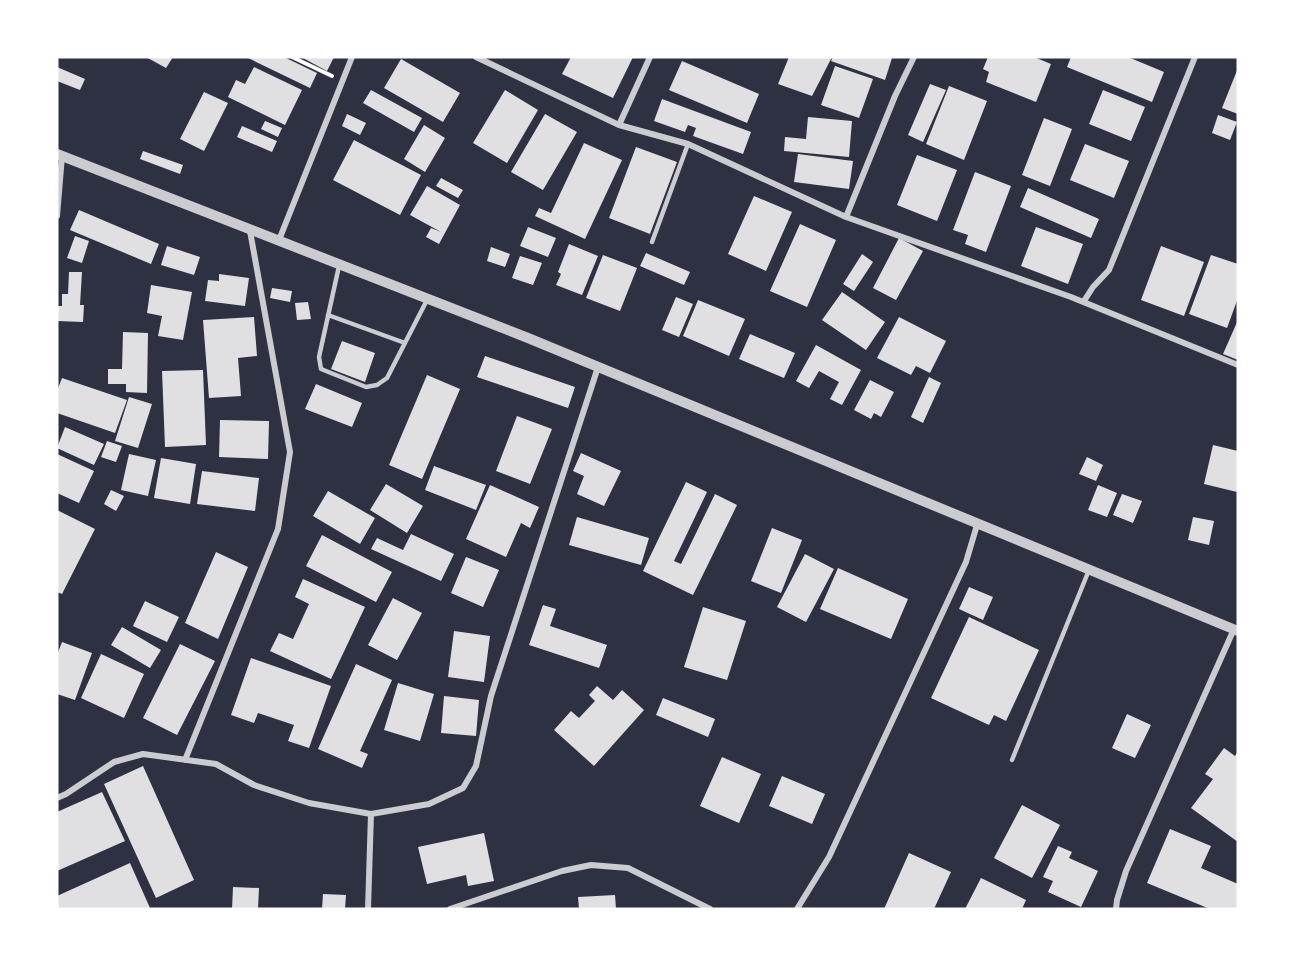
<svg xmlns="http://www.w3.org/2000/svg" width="1295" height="966" font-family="Helvetica,sans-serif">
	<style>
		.building { fill: #e0e0e3 }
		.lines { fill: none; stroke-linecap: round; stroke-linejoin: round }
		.path { stroke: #fff; stroke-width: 4 }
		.service { stroke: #caccd0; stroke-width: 4.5 }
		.minor { stroke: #caccd0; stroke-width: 6 }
		.tertiary { stroke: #caccd0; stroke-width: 10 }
	</style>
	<rect width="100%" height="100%" fill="#2d3142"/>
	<!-- building -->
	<path class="building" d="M146 57H173L166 68Z
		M246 57H284L317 73 310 88Z
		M301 57H334L327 71Z
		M571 57H633L613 98 562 74Z
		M789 57H832L812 96 778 84Z
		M833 57H891L892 58 885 80 831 61Z
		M988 57H1034L1051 64 1036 102 986 82 989 72 983 69Z
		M1071 57H1128L1164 72 1152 102 1067 67Z
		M401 59 460 93 443 122 384 88Z
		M682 61 759 94 747 123 669 90Z
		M835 66 873 79 859 118 821 105Z
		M57 67 85 79 80 90 57 81Z
		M254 67 302 90 285 125 228 97 236 80 245 84Z
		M1238 68V114L1222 108Z
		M930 84 946 90 923 142 908 135Z
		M949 86 987 101 964 160 926 144Z
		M371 90 422 118 414 132 363 103Z
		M505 90 538 110 507 163 473 143Z
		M1103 90 1145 107 1131 141 1089 124Z
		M204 92 228 103 204 151 180 139Z
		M662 99 751 132 743 154 693 136 696 128 688 125 685 132 654 121Z
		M347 114 366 123 360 135 342 126Z
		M545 114 577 132 543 190 511 172Z
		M1218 115 1237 122 1230 140 1212 133Z
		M808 117 852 121 849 157 784 151 785 137 806 139Z
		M1044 118 1072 129 1050 186 1022 175Z
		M265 121 282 128 278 137 261 129Z
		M424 125 445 138 425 172 404 159Z
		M242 126 277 141 272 152 237 137Z
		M354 140 421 175 400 215 333 180Z
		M584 143 622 160 585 239 535 216 539 208 551 213Z
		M1085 144 1129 161 1114 198 1070 180Z
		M636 147 677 162 650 234 609 218Z
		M143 151 183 165 180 174 140 159Z
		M798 154 853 161 849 189 794 182Z
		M917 155 957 170 937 221 897 205Z
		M975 172 1011 186 986 252 965 244 968 235 953 230Z
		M441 178 463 190 458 198 436 186Z
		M427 186 460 205 439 244 426 237 431 228 441 232 410 215Z
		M1028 188 1099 219 1091 238 1020 207Z
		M754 196 792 212 766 271 728 254Z
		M79 210 159 244 151 264 70 230Z
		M800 224 836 240 807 307 770 291Z
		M528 227 556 238 548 257 520 246Z
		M1036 227 1083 244 1068 284 1021 266Z
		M75 236 89 241 82 263 67 258Z
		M899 238 923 251 896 300 873 288Z
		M569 244 598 256 582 295 556 285 561 274 558 272Z
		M167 246 200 257 194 275 161 265Z
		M1161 246 1204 262 1184 316 1141 300Z
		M491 247 510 254 505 267 487 261Z
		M646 253 690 272 684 285 640 266Z
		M862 254 873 262 854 291 843 284Z
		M603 255 637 268 620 311 586 298Z
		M1211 255 1238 264V298L1227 328 1189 314Z
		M520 256 542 263 533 285 512 278Z
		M69 272H82L80 305H84L83 322 57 321 58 306H62V294H68Z
		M219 274 249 278 245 306 205 301 208 280 219 281Z
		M151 285 192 292 183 340 158 336 162 316 147 313Z
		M272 288 292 291 290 302 270 298Z
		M842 292 885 322 866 350 822 320Z
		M676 297 693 304 679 337 662 330Z
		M698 300 745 319 729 356 683 336Z
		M308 302 311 319 297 320 295 303Z
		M254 317 257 356 238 358 241 396 209 398 203 320Z
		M899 317 946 341 930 373 916 366 911 375 877 358Z
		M1238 320V360L1223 354Z
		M123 332 148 333 147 393 126 392V384H108V369H122Z
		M750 334 795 353 784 378 739 359Z
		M342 341 375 353 365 382 331 369Z
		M816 345 861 370 842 405 830 399 839 382 819 371 809 388 796 381Z
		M485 356 575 387 568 408 477 377Z
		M203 370 206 445 165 447 162 371Z
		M427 375 460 389 422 479 389 465Z
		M929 377 941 383 923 423 911 417Z
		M62 378 127 400 115 433 57 413V391Z
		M870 380 894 392 881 417 874 413 871 419 854 410Z
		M316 384 362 403 352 427 305 409Z
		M129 397 152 404 138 448 115 441Z
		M517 416 552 429 530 484 496 471Z
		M220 420 269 421 268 459 219 457Z
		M65 427 104 444 94 465 57 448Z
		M107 441 122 446 116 462 101 457Z
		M1213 445 1238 451 1237 492 1204 484Z
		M581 453 621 471 604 506 577 494 584 476 573 471Z
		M57 454 94 471 79 503 57 493Z
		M129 454 156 460 148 496 121 490Z
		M1087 457 1103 465 1096 481 1079 474Z
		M161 458 196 464 190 504 154 498Z
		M434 466 486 485 476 510 425 490Z
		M202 471 259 478 255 511 197 504Z
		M686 482 707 492 674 561 681 564 715 494 737 505 693 595 643 571Z
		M386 484 423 506 407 533 370 510Z
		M490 485 539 507 530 528 521 523 506 557 466 539Z
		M1098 485 1117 493 1107 517 1088 510Z
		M111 490 124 496 116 511 104 504Z
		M328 491 375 518 360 544 313 516Z
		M1122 494 1142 501 1133 523 1113 515Z
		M57 510 95 529 62 594 57 592Z
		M577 517 649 538 641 565 569 545Z
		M1193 517 1214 521 1209 545 1188 540Z
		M772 528 802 540 781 593 751 581Z
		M411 534 454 554 441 581 371 549 377 538 403 550Z
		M322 535 392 572 376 602 306 566Z
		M216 552 248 567 218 639 185 623Z
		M805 554 834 569 806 622 777 607Z
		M466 557 499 570 483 607 451 593Z
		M838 568 908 599 891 639 820 609Z
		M303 579 365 607 331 679 270 651 279 633 293 639 309 604 295 597Z
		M969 587 993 597 983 620 959 609Z
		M393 598 422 613 397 660 368 645Z
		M145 601 179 617 167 642 133 626Z
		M543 605 556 609 550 626 607 645 599 668 529 645Z
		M703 607 746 621 727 680 684 667Z
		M969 617 1039 650 1006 721 994 715 989 725 931 698Z
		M122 627 161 650 150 668 111 645Z
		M454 631 490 636 484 682 448 677Z
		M62 642 92 653 75 700 57 694V655Z
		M180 644 215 661 177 735 143 718Z
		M101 654 144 674 124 718 81 698Z
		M251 658 331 686 309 748 288 741 294 725 258 713 254 723 231 715Z
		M356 664 392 680 360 751 368 754 362 768 318 749Z
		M398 683 434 694 420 741 384 730Z
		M597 686 613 700 622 690 644 710 594 766 554 730 571 711 579 718 595 701 589 695Z
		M444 696 479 700 476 736 441 733Z
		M663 698 715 719 708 737 656 715Z
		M1127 714 1151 725 1135 758 1112 748Z
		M1224 748 1235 756 1238 751V842L1191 808 1213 779 1205 774Z
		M722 757 761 774 739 823 700 806Z
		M143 766 194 880 156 898 104 784Z
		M782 776 825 794 812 824 769 806Z
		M102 792 125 841 57 871V812Z
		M1022 805 1060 825 1032 878 994 858Z
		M1170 829 1211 846 1201 868 1238 884V909H1210L1147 883Z
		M484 833 494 881 468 886 466 875 427 884 418 847Z
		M1058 846 1072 852 1069 858 1098 871 1081 907 1048 892 1053 881 1043 877Z
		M909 853 951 872 934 909H884Z
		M130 863 150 908 57 909V896Z
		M981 878 1026 900 1022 909H965Z
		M233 887 259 888 258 909H232Z
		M323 894 346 895 345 909H322Z
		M615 895 616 909H579L578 897Z"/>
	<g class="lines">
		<!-- path -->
		<path class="path" d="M292 57 332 76"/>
		<!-- service -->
		<path class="service" d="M652 242 688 144
			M339 266 319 357 321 369 366 387 377 385 387 378 427 300
			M328 315 405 343
			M1012 760 1089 570"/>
		<!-- minor -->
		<path class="minor" d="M476 57 619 125 688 144 846 217 1071 297 1238 365
			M619 125 650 57
			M57 216 62 156
			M846 217 895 96 914 57
			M279 240 352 57
			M1084 301 1093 287 1109 270 1195 57
			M185 760 278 529 290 452 250 231
			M57 798 66 794 114 762 143 754 216 764 254 785 309 803 371 814 429 804 463 788 476 766 491 696 598 367
			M368 909 371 814
			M450 909 562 871 591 865 628 868 710 909
			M797 909 829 857 966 562 977 525
			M1116 909 1117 900 1126 871 1234 629"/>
		<!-- tertiary -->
		<path class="tertiary" d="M57 154 528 338 1238 631"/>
	</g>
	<!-- border -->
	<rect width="1295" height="966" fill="none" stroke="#ffffff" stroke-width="117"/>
</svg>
